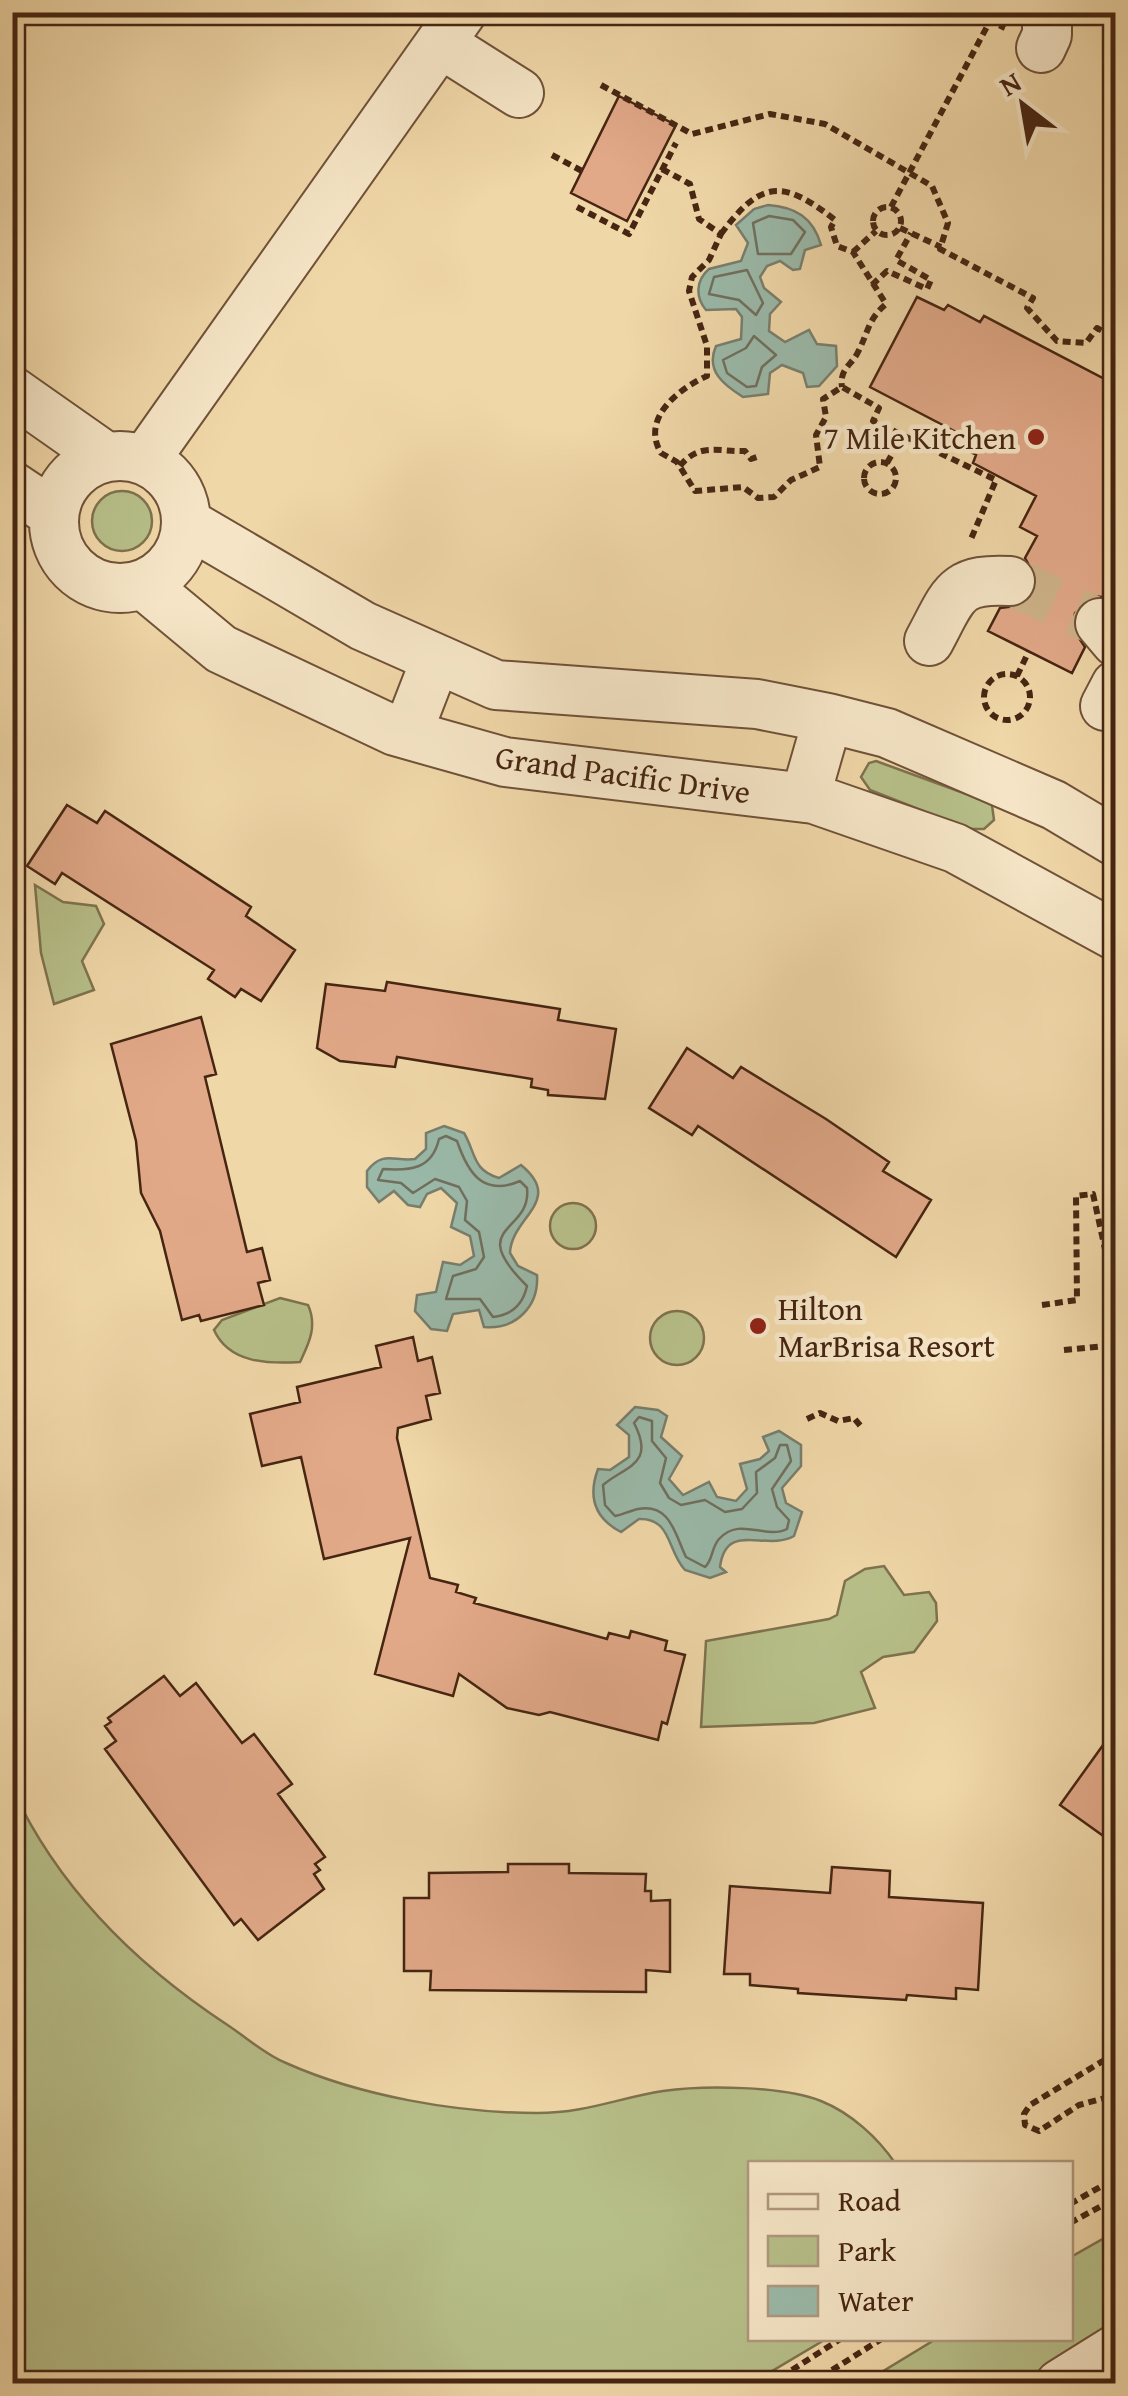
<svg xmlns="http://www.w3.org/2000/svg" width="1128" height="2396" font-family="'Gentium Book Plus',serif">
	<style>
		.green { fill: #b7bf89; stroke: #7e724e; stroke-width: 2.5 }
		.water { fill: #9ab9a9; stroke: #787e6d; stroke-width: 2.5 }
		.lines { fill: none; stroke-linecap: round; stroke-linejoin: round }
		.shore { stroke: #706f5e; stroke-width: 2.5 }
		.building { fill: #e2a989; stroke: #462512; stroke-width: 2.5 }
		.minor-tunnel { stroke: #ceb38a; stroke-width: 48; stroke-dasharray: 48 24; stroke-linecap: butt }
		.minor-casing { stroke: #705238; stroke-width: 52 }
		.path { stroke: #462512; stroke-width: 6; stroke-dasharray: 8 5; stroke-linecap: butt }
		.minor { stroke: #f5e5c6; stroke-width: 48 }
		.poi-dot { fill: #8f2418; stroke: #f5e5c6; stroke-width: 4 }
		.labels { text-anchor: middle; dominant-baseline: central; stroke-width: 9; stroke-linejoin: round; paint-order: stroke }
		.poi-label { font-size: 32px; fill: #462512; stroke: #f5e5c6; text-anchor: end }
		.street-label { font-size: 32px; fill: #462512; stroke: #f5e5c6 }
	</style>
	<rect width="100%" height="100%" fill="#f0d7a8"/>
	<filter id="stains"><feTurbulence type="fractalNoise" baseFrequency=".002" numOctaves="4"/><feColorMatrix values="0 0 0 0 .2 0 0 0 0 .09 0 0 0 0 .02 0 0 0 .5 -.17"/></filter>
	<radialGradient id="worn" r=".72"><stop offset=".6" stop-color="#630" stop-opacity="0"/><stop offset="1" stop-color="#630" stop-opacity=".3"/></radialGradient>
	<!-- green -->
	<path class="green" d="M92 521a30 30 0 1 1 60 0a30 30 0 1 1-60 0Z
		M876 761 980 799 992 805 994 820 984 829H969L870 790 861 777 869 763Z
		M35 885 63 902 96 906 104 924 82 961 94 990 54 1004 41 953Z
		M550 1226a23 23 0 1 1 46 0a23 23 0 1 1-46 0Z
		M280 1298 308 1305C318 1327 308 1345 300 1362 267 1364 229 1363 214 1330L222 1320Z
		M650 1338a27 27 0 1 1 54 0a27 27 0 1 1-54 0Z
		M884 1566 904 1595 929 1592 936 1603 937 1621 914 1652 883 1657 861 1672 875 1708 814 1723 701 1727 706 1641 829 1619 837 1615 845 1581 865 1569Z
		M13 1790C59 1889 139 1967 229 2026 247 2038 266 2055 286 2063 360 2096 457 2113 537 2113 586 2113 618 2098 663 2091 705 2085 782 2086 821 2101 851 2113 878 2138 895 2163L750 2164V2338L826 2339 752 2383H13Z
		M1115 2232V2383L862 2384 936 2339 1070 2338 1071 2257Z"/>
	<!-- water -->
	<path class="water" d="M768 205C795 207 813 217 821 245L805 250 800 269 793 270 780 261 767 266 760 277 764 288 781 302 770 314 769 331 785 342 809 330 817 344 836 346 837 366 819 386 807 387 803 373 782 365 770 373 768 394 743 397C724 385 705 371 716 346L741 339 742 317 736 309 706 310C695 297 696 280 709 269L741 261 748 243 736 225 754 209Z
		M444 1126 464 1133C476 1153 472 1170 499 1178L521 1165C565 1201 511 1217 510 1253L518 1266 537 1275C539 1306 516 1330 484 1327L479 1310 453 1314 447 1331 431 1329 415 1311 417 1295 436 1292 443 1262 460 1265 474 1256 470 1236 451 1227 457 1203 441 1188 427 1194 420 1207 408 1205 394 1191 379 1202 367 1187V1171C383 1150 394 1162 415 1159L426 1149V1133Z
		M635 1407 658 1410 667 1416 661 1437 682 1456 669 1479 683 1495 709 1482 717 1497 736 1501 747 1489 740 1464 760 1459 769 1451 763 1437 779 1431 801 1445V1466L782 1488 786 1503 802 1512 794 1536C766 1552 726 1520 720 1567L726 1572 710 1578 685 1570C667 1551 672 1518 639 1519L621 1532C594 1518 588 1496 598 1469L610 1470 629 1457V1435L617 1425Z"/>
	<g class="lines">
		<!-- shore -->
		<path class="shore" d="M769 216 793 220 805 232 791 254H758L753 223Z
			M747 270 763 303 756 315 739 300 709 294 714 277Z
			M754 336 776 355 762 367 756 386 747 387 727 373 723 360 746 348Z
			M446 1136 457 1141C468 1173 483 1197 520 1181L527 1188C532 1234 464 1224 527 1286 523 1304 512 1315 493 1317L480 1299H446L453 1276 476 1269 484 1257 479 1232 465 1220 467 1201 459 1187 435 1179 413 1193 401 1183 378 1180 383 1169C411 1171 432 1169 439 1139Z
			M639 1417 652 1421V1441L666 1458 660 1483 669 1498 681 1505 705 1500 725 1512 742 1509 757 1493 756 1472 775 1458 780 1445H787L791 1461 772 1489 777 1507 789 1520 787 1529C765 1540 740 1516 719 1539 711 1548 713 1560 705 1567L686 1557C675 1535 671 1503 638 1509 629 1511 622 1515 615 1516L605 1505 603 1485C625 1466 656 1465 634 1423Z"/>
	</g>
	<!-- building -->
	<path class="building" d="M619 96 676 125 627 221 571 193Z
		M917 297 944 310 948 305 980 322 984 316 1116 385V587L1110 598 1094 596 1075 613 1073 629 1085 647 1072 673 988 631 1000 608 1023 605 1034 594 1037 580 1025 558 1037 536 1020 527 1036 496 973 463 976 455 954 442 958 433 870 387Z
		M67 805 97 823 105 811 251 907 246 916 295 950 261 1001 241 989 235 997 208 979 214 970 62 873 55 884 27 866Z
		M387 982 560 1009 558 1020 616 1029 605 1099 548 1095V1090L531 1087 532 1079 397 1057 395 1067 340 1061 317 1048 326 984 385 991Z
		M201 1017 216 1074 205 1077 247 1252 262 1248 270 1280 258 1283 264 1305 201 1321 199 1315 182 1320 160 1231 141 1193 136 1141 111 1044Z
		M687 1048 733 1078 741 1067 826 1119 889 1162 883 1171 931 1200 896 1257 698 1126 692 1135 649 1108Z
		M413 1337 418 1361 432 1357 440 1393 426 1396 431 1419 398 1428 397 1438 430 1578 458 1585 456 1592 476 1598 474 1603 556 1625 607 1639 609 1633 629 1638 631 1631 667 1641 665 1650 685 1655 667 1724 662 1722 658 1740 550 1712 539 1715 507 1708 459 1674 453 1696 375 1674 410 1538 324 1559 301 1457 262 1466 250 1414 300 1402 297 1387 381 1367 376 1346Z
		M164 1676 180 1696 196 1683 242 1743 254 1734 292 1784 278 1794 325 1857 315 1864 320 1870 314 1874 324 1889 258 1940 241 1919 234 1925 105 1749 116 1741 105 1726 111 1722 108 1718Z
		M1116 1727V1845L1060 1805Z
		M508 1864H569V1873L646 1874 645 1891H651V1901L670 1900V1972L646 1970V1992L430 1990 431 1971H404V1898H429V1873L508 1872Z
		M832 1867 890 1871 889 1897 983 1903 978 1990 956 1988V1999L907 1995 906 2000 798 1993V1989L750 1985V1974H724L730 1886 830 1893Z"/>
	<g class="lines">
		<!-- minor-tunnel -->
		<path class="minor-tunnel" d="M1010 581 1100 623"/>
		<!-- minor casing -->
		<g class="minor-casing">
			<path id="minor" d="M440 43 519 93
				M1041 48 1047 35V12
				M12 391 106 457
				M54 522a66 66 0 1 1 132 0a66 66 0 1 1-132 0Z
				M145 460 462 12
				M12 486 54 514
				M187 523 363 626 496 685 757 704 828 718 887 733 1054 805 1116 842
				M144 585 221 649 395 731 505 762 814 799 955 848 1116 936
				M1100 623 1116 642
				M929 641C954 595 954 578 1010 581
				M1105 706 1116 685
				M407 734 436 659
				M805 798 828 718
				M1060 2384 1116 2349"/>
		</g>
		<!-- path -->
		<path class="path" d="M601 85 692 134 770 114 825 124 932 186 948 223 940 249 1033 298 1027 308 1057 341 1086 343 1097 328 1116 338
			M552 155 582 171
			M662 169 690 184 699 219 721 234 709 260 692 277 689 291 707 346V376C680 388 640 418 661 453L677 462 695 491 743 487 758 498 774 497 791 480 820 467 816 435 826 417 823 399 842 387 879 408 873 421 996 480 971 539
			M873 221a14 14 0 1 1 28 0a14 14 0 1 1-28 0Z
			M577 207 629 234 676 143
			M891 207 990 21 1005 28
			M900 228 941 247
			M721 234C760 181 782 178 835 220L831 227 837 246 853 252 886 304C868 319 868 333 858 352 852 365 839 369 842 387
			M853 252 876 231
			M872 285 887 271 927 289 931 280 896 260 911 233
			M864 478a16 16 0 1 1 32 0a16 16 0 1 1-32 0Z
			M887 463 903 435
			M680 466C699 442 719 452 745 451L751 459 760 456
			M984 697a23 23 0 1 1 46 0a23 23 0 1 1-46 0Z
			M1017 676 1029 651
			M1042 1305 1077 1300 1076 1196 1093 1194 1113 1286 1116 1334
			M1064 1350 1116 1345
			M807 1419 820 1413 838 1421 854 1418 863 1429
			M1116 2053 1030 2105 1024 2114 1025 2125 1039 2131 1079 2105 1116 2095
			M1070 2204 1116 2178
			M1070 2223 1116 2198
			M770 2384 842 2338
			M810 2384 883 2338"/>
		<!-- minor -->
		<use href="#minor" class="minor"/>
	</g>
	<!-- markers -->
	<g class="poi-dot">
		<circle cx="1036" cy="437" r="10"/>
		<circle cx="758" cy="1326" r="10"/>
	</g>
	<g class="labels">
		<!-- poi labels -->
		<g class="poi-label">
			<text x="1016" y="437">7 Mile Kitchen</text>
			<text x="778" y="1308" text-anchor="start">Hilton<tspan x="778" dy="37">MarBrisa Resort</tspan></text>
		</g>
		<!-- street labels -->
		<g class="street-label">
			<text transform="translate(623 774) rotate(8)">Grand Pacific Drive</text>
		</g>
	</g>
	<!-- margin -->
	<rect width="1128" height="2396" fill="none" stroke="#f0d7a8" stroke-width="50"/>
	<rect x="15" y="15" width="1098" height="2366" fill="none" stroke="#462512" stroke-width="5"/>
	<rect x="25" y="25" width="1078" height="2346" fill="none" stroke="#462512" stroke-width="2.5"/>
	<!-- legend -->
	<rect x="748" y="2161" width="325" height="180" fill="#f5e5c6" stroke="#af987e" stroke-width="2.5"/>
	<rect x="768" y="2194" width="50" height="15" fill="#f5e5c6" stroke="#af987e" stroke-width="2.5"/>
	<text x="838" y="2211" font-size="30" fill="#462512">Road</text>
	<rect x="768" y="2236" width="50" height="30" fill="#b7bf89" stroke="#af987e" stroke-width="2.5"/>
	<text x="838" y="2261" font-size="30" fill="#462512">Park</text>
	<rect x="768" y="2286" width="50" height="30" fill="#9ab9a9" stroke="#af987e" stroke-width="2.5"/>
	<text x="838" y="2311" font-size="30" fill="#462512">Water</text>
	<!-- north arrow -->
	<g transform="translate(1023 105) rotate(329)" stroke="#f5e5c6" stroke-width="8" paint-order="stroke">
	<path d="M0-8L18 38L0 25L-18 38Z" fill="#462512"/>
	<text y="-15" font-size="28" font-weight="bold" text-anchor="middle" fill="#462512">N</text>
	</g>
	<rect width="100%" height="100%" filter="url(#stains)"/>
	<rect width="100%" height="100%" fill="url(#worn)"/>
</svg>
